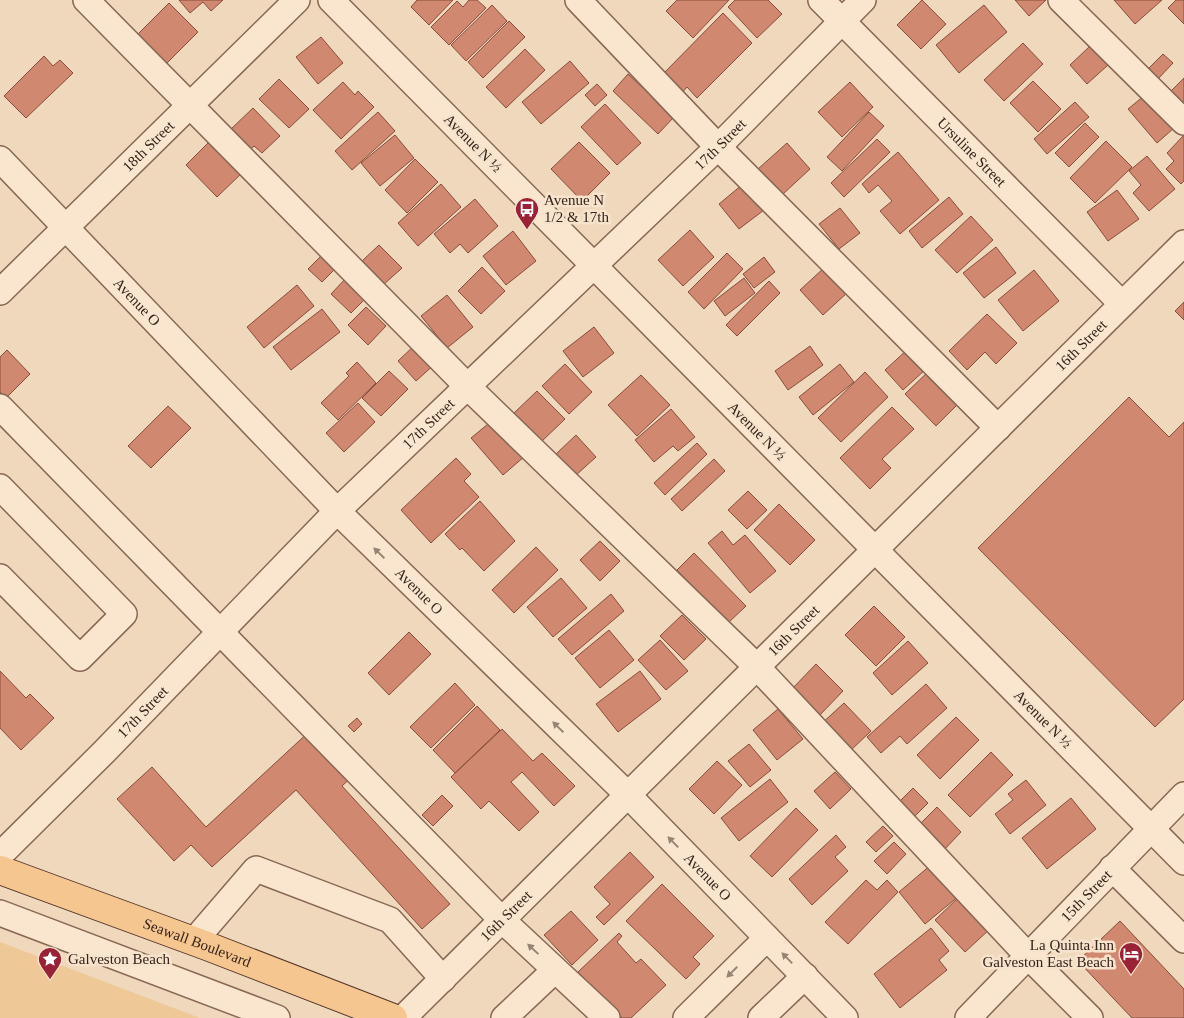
<svg xmlns="http://www.w3.org/2000/svg" width="1184" height="1018" font-family="'Times New Roman',serif">
	<style>
		.sand { fill: #eec897 }
		.building { fill: #d08870; stroke: #884c3a }
		.lines { fill: none; stroke-linecap: round; stroke-linejoin: round }
		.minor-casing { stroke: #886855; stroke-width: 28 }
		.major-casing { stroke: #55372a; stroke-width: 30 }
		.minor { stroke: #fae6cf; stroke-width: 25 }
		.major { stroke: #f6c691; stroke-width: 28 }
		.oneway { fill: #988475 }
		.labels { text-anchor: middle; dominant-baseline: central; stroke-width: 5; stroke-linejoin: round; paint-order: stroke }
		.street-label { font-size: 15px; fill: #36231b; stroke: #f7e3cc }
		.poi-label { font-size: 15px; fill: #36231b; stroke: #f7e3cc; text-anchor: start }
	</style>
	<rect width="100%" height="100%" fill="#f0d8bc"/>
	<!-- sand -->
	<path class="sand" d="M0 942 200 1018H0Z"/>
	<!-- building -->
	<path class="building" d="M179 0H223L211 11 203 2 190 13Z
		M417 0H453L429 25 411 7Z
		M469 0H477L486 8 449 45 431 27 457 1 463 7Z
		M677 0H729L693 38 666 11Z
		M735 0H768L782 14 757 38 728 7Z
		M922 0 946 24 921 49 897 25Z
		M1015 0H1046L1029 16Z
		M1114 0H1162L1135 24Z
		M1176 0H1184V24L1168 8Z
		M169 3 198 32 167 63 138 34Z
		M492 5 507 21 466 61 451 45Z
		M984 5 1007 32 959 73 936 45Z
		M723 13 752 43 697 98 687 87 681 94 662 75Z
		M509 21 525 37 483 78 468 62Z
		M321 37 343 63 318 84 296 57Z
		M1023 43 1043 64 1004 101 984 80Z
		M1090 46 1108 65 1087 84 1070 65Z
		M525 49 545 70 506 108 486 87Z
		M1163 54 1173 63 1156 81 1146 71Z
		M44 56 53 66 60 60 73 73 26 118 4 96Z
		M570 61 589 83 541 124 522 102Z
		M628 74 674 117 658 134 613 91Z
		M1184 78V106L1170 92Z
		M279 79 309 109 289 128 259 99Z
		M1033 81 1061 109 1038 132 1010 103Z
		M343 82 355 95 358 91 374 107 341 139 313 110Z
		M850 82 873 107 842 137 818 112Z
		M597 84 607 95 595 106 585 95Z
		M1145 95 1174 128 1157 143 1128 109Z
		M1075 102 1089 117 1047 154 1034 139Z
		M605 104 641 143 617 165 581 127Z
		M253 108 280 136 262 153 254 146 249 151 230 130Z
		M378 112 395 131 352 170 335 151Z
		M869 112 884 126 842 171 827 157Z
		M1085 123 1099 137 1069 167 1055 153Z
		M395 135 414 158 380 186 361 163Z
		M1184 135V181L1181 184 1166 169 1174 161 1167 153Z
		M213 138 244 171 217 197 186 165Z
		M877 139 890 152 844 197 831 183Z
		M1106 141 1132 167 1095 203 1070 178Z
		M579 142 610 173 582 201 551 169Z
		M787 143 810 169 782 195 758 169Z
		M898 152 939 200 900 234 880 211 892 201 878 185 869 193 862 184Z
		M1147 156 1175 189 1149 211 1133 193 1141 185 1129 171Z
		M415 159 438 182 407 213 385 190Z
		M441 184 461 207 418 246 398 223Z
		M743 184 764 210 739 229 719 204Z
		M1117 190 1139 219 1108 241 1087 212Z
		M949 197 963 214 922 248 909 231Z
		M475 199 498 226 468 253 460 244 450 253 434 234Z
		M840 208 860 233 839 249 819 224Z
		M971 216 993 240 957 273 935 250Z
		M690 230 714 257 683 286 658 260Z
		M513 231 536 261 506 285 483 256Z
		M379 245 402 268 383 285 361 262Z
		M996 247 1016 273 984 298 963 273Z
		M727 253 743 269 704 309 688 292Z
		M322 255 336 268 322 282 308 269Z
		M764 257 775 272 754 288 743 274Z
		M482 267 505 291 481 314 458 291Z
		M825 267 848 292 823 315 800 290Z
		M1034 270 1059 301 1023 331 998 300Z
		M347 277 367 297 351 313 331 294Z
		M744 278 755 293 725 316 714 301Z
		M769 281 780 293 737 336 726 325Z
		M297 285 314 306 264 348 247 327Z
		M447 295 473 327 447 348 421 316Z
		M1184 302V320L1175 311Z
		M366 307 386 326 368 345 348 325Z
		M322 309 340 332 291 370 273 347Z
		M987 314 1017 343 996 364 985 352 967 370 949 351Z
		M594 327 614 353 583 377 563 351Z
		M417 343 436 363 416 381 398 361Z
		M810 346 823 365 788 390 775 371Z
		M908 349 926 369 903 390 885 370Z
		M7 350 30 374 6 398 0 392V357Z
		M357 362 376 383 338 420 321 403 349 376 346 373Z
		M565 364 592 392 569 414 542 386Z
		M840 364 854 382 813 415 799 397Z
		M931 369 961 401 936 426 905 394Z
		M389 371 408 389 381 416 362 398Z
		M865 372 888 397 841 442 818 418Z
		M641 375 670 405 637 436 608 405Z
		M537 391 565 419 540 443 513 414Z
		M1129 397 1169 437 1184 422V699L1155 727 978 548Z
		M358 403 375 422 344 452 326 433Z
		M168 406 191 428 151 468 128 446Z
		M892 407 914 429 882 459 891 468 870 489 840 458Z
		M671 409 695 437 678 451 673 446 654 462 635 440Z
		M494 419 525 456 503 475 471 438Z
		M576 435 596 457 575 476 556 454Z
		M697 443 707 454 665 495 654 483Z
		M456 458 471 474 464 481 479 497 431 543 401 510Z
		M714 459 725 471 682 511 671 499Z
		M748 491 767 510 747 529 728 510Z
		M480 501 515 541 484 571 462 548 460 550 445 534Z
		M779 504 815 540 790 565 754 530Z
		M722 531 733 545 745 535 776 571 750 593 708 543Z
		M600 541 620 561 600 581 580 560Z
		M536 547 558 570 514 613 492 590Z
		M694 553 746 606 728 623 677 570Z
		M561 578 587 608 553 637 527 607Z
		M611 594 624 611 572 655 558 639Z
		M874 606 905 637 876 666 845 635Z
		M682 615 706 639 684 660 660 636Z
		M609 630 634 660 600 688 575 658Z
		M409 632 431 654 389 695 368 673Z
		M660 640 688 671 666 690 638 660Z
		M908 641 928 663 892 695 873 673Z
		M816 664 843 691 818 717 791 690Z
		M0 671 26 698 30 694 54 718 21 750 0 728Z
		M640 671 661 699 618 732 596 704Z
		M455 683 475 705 431 748 410 727Z
		M926 684 947 708 907 744 900 736 881 753 867 737Z
		M844 703 871 731 848 753 820 725Z
		M477 706 500 730 455 773 433 750Z
		M778 709 803 739 777 760 753 730Z
		M956 717 979 740 940 779 917 755Z
		M357 718 362 724 354 732 348 726Z
		M312 729 354 775 342 786 450 904 422 929 296 790 212 867 191 845 174 861 117 799 152 767 206 827Z
		M502 729 533 761 542 753 575 786 554 806 522 772 511 782 539 812 519 831 489 801 481 809 451 777Z
		M749 744 771 770 750 787 728 761Z
		M991 752 1013 775 970 817 948 795Z
		M717 761 742 785 714 814 689 789Z
		M835 772 851 789 830 809 814 791Z
		M770 779 788 802 739 841 721 818Z
		M1026 780 1046 805 1010 834 995 814 1013 800 1008 794Z
		M913 788 928 803 913 818 898 803Z
		M442 795 453 806 433 826 422 815Z
		M1071 798 1096 829 1047 869 1022 838Z
		M937 807 961 832 943 851 918 826Z
		M796 808 818 830 772 877 750 856Z
		M883 826 893 836 876 852 866 842Z
		M836 835 846 847 835 857 848 871 812 905 789 879Z
		M894 842 906 854 887 874 874 861Z
		M630 852 654 877 604 925 596 917 610 904 594 887Z
		M932 864 959 896 925 924 899 892Z
		M866 880 877 890 887 880 898 892 848 944 825 922Z
		M662 884 714 936 693 957 700 964 686 979 626 921Z
		M960 896 991 928 965 952 935 920Z
		M571 911 598 940 572 965 544 935Z
		M1120 921 1184 989V1018H1132L1078 961Z
		M931 928 949 951 939 960 947 970 900 1008 874 974Z
		M619 933 622 936 617 942 636 963 641 959 666 985 631 1018H622L578 972Z"/>
	<g class="lines">
		<!-- minor casing -->
		<g class="minor-casing">
			<g id="minor">
				<path d="M86 0 467 386 757 667 1029 957 1090 1018"/>
				<path d="M331 0 1184 862"/>
				<path d="M578 0 718 147 998 428"/>
				<path id="s1" d="M821 0 1122 304"/>
				<path d="M1061 0 1184 122"/>
				<path id="s2" d="M0 159 337 511 628 795 845 1018"/>
				<path id="s3" d="M0 292 297 0"/>
				<path d="M0 407 502 920 607 1018"/>
				<path d="M0 487 124 614 80 658 0 577"/>
				<path id="s4" d="M0 855 104 752 337 511 718 147 863 0"/>
				<path d="M1112 868 1184 940"/>
				<path d="M0 913 277 1018"/>
				<path d="M194 941 256 869 390 920 443 979"/>
				<path id="s5" d="M403 1018 1184 243"/>
				<path d="M504 1018 555 970"/>
				<path d="M686 1018 767 938"/>
				<path d="M761 1018 805 976"/>
				<path id="s6" d="M968 1018 1184 795"/>
			</g>
		</g>
		<!-- major casing -->
		<g class="major-casing">
			<g id="major">
				<path id="s7" d="M0 870 207 946 393 1018"/>
			</g>
		</g>
		<!-- minor -->
		<use href="#minor" class="minor"/>
		<!-- major -->
		<use href="#major" class="major"/>
	</g>
	<!-- one-way arrows -->
	<defs><path id="oneway-solid" d="M-6-.8H1V-3.2L6.5 0L1 3.2V.8H-6Z" transform="scale(1.25)"/></defs>
	<g class="oneway">
		<use href="#oneway-solid" transform="translate(379 553) rotate(-136)"/>
		<use href="#oneway-solid" transform="translate(558 727) rotate(-136)"/>
		<use href="#oneway-solid" transform="translate(673 842) rotate(-134)"/>
		<use href="#oneway-solid" transform="translate(533 949) rotate(-137)"/>
		<use href="#oneway-solid" transform="translate(787 958) rotate(-134)"/>
		<use href="#oneway-solid" transform="translate(732 972) rotate(135)"/>
	</g>
	<!-- icons -->
	<defs>
		<g id="bus-pin" transform="scale(1.25)"><path d="M0 17L-7.5 6A9.5 9.5 0 1 1 7.5 6Z" fill="#992237" stroke="#f7e3cc"/><path d="M-5-6H5V4H4V6H2V4H-2V6H-4V4H-5ZM-3.5-4V0h7V-4ZM-3.5 1.2v1.5H-2V1.2ZM2 1.2v1.5H3.5V1.2Z" fill="#fff"/></g>
		<g id="hotel-pin" transform="scale(1.25)"><path d="M0 17L-7.5 6A9.5 9.5 0 1 1 7.5 6Z" fill="#992237" stroke="#f7e3cc"/><path d="M-6-4.5h1.5V1H6V5H4.5V3h-9V5H-6ZM-4 0a1.8 1.8 0 1 1 3.6 0ZM.5 0V-2.5h3Q6-2.5 6 0Z" fill="#fff"/></g>
		<g id="sight-pin" transform="scale(1.25)"><path d="M0 17L-7.5 6A9.5 9.5 0 1 1 7.5 6Z" fill="#992237" stroke="#f7e3cc"/><path d="M0-6L1.8-2.2L6-1.7L2.9 1.2L3.7 5.4L0 3.3L-3.7 5.4L-2.9 1.2L-6-1.7L-1.8-2.2Z" fill="#fff"/></g>
	</defs>
	<g fill-rule="evenodd">
		<use href="#bus-pin" x="527" y="209"/>
		<use href="#hotel-pin" x="1131" y="954"/>
		<use href="#sight-pin" x="50" y="959"/>
	</g>
	<g class="labels">
		<!-- street labels -->
		<g class="street-label">
			<text transform="translate(473 143) rotate(45)">Avenue N ½</text>
			<text stroke="none"><textPath href="#s4" startOffset="1012">17th Street</textPath></text>
			<text stroke="none"><textPath href="#s3" startOffset="208">18th Street</textPath></text>
			<text stroke="none"><textPath href="#s1" startOffset="214">Ursuline Street</textPath></text>
			<text stroke="none"><textPath href="#s2" startOffset="198">Avenue O</textPath></text>
			<text stroke="none"><textPath href="#s5" startOffset="955">16th Street</textPath></text>
			<text stroke="none"><textPath href="#s4" startOffset="608">17th Street</textPath></text>
			<text transform="translate(757 431) rotate(45)">Avenue N ½</text>
			<text stroke="none"><textPath href="#s2" startOffset="602">Avenue O</textPath></text>
			<text stroke="none"><textPath href="#s5" startOffset="550">16th Street</textPath></text>
			<text stroke="none"><textPath href="#s4" startOffset="202">17th Street</textPath></text>
			<text transform="translate(1043 719) rotate(45)">Avenue N ½</text>
			<text stroke="none"><textPath href="#s2" startOffset="1008">Avenue O</textPath></text>
			<text stroke="none"><textPath href="#s6" startOffset="170">15th Street</textPath></text>
			<text stroke="none"><textPath href="#s5" startOffset="145">16th Street</textPath></text>
			<text stroke="none"><textPath href="#s7" startOffset="210">Seawall Boulevard</textPath></text>
		</g>
		<!-- poi labels -->
		<g class="poi-label">
			<text x="544" y="200">Avenue N<tspan x="544" dy="17">1/2 &amp; 17th</tspan></text>
			<text x="1114" y="945" text-anchor="end">La Quinta Inn<tspan x="1114" dy="17">Galveston East Beach</tspan></text>
			<text x="68" y="959">Galveston Beach</text>
		</g>
	</g>
</svg>
